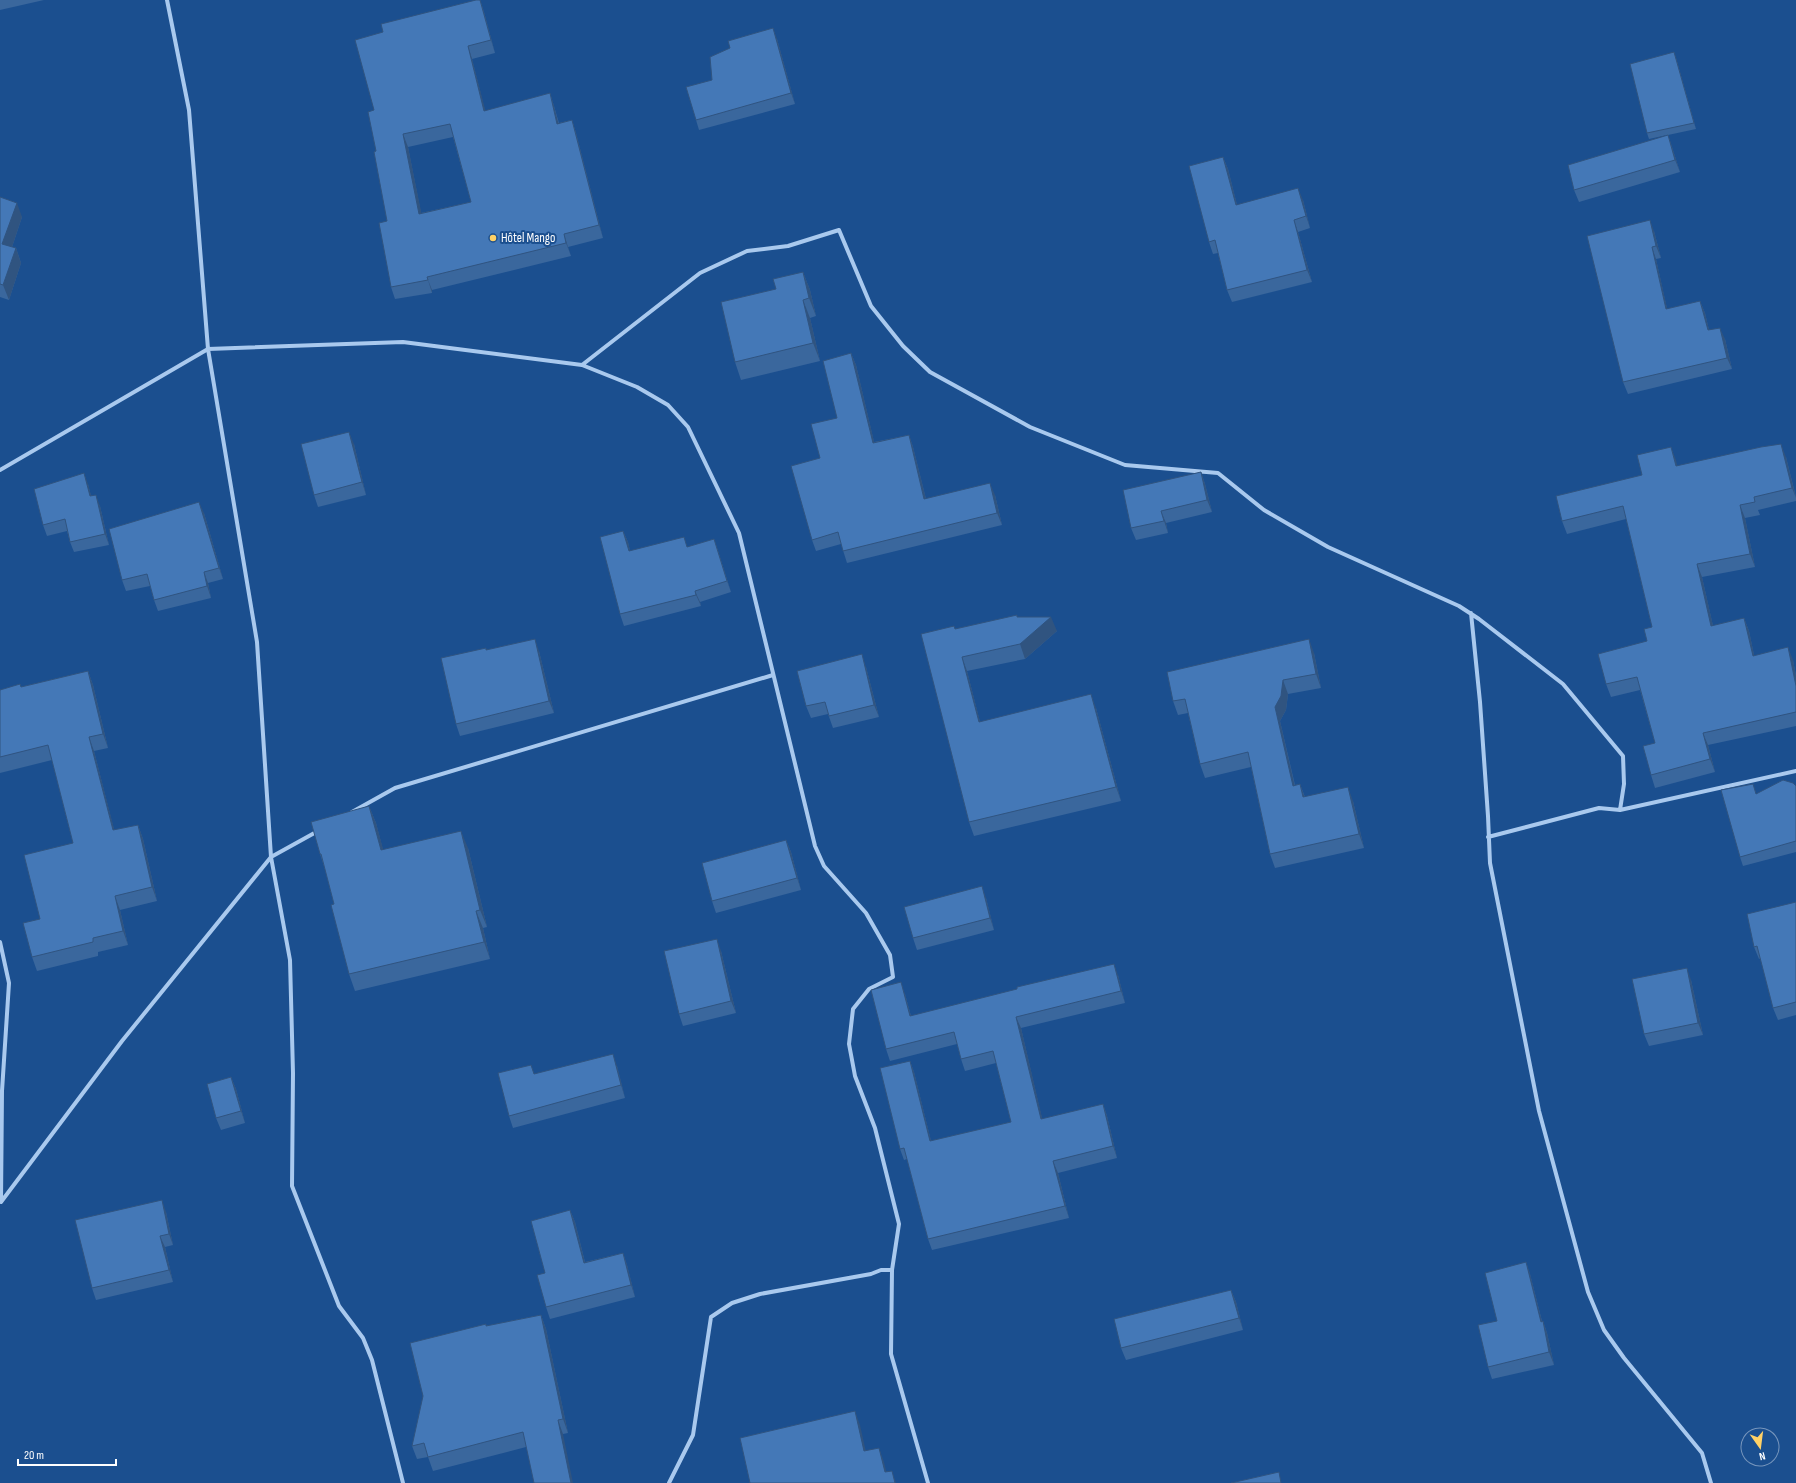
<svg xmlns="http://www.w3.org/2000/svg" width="1796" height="1483" font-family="'Sofia Sans Condensed',sans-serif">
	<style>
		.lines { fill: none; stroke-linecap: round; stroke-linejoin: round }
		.street { stroke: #a9c9ee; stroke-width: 4 }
		.wall { fill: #3a679d; fill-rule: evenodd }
		.shaded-wall { fill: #305480 }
		.building { fill: #4478b7; stroke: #305480; fill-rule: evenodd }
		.poi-dot { fill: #ffd166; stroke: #1b4f8f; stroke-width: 1.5 }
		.labels { text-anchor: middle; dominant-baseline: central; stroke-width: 4; stroke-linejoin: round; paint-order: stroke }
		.poi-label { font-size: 13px; fill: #fff; stroke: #1b4f8f; text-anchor: start }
	</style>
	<rect width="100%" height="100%" fill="#1b4f8f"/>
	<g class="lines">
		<!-- street -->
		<path class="street" d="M167 0 189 110 208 349 257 642 271 857 290 960 293 1073 292 1186 339 1306 363 1338 372 1360 403 1483
			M582 365 700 273 747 251 788 246 839 230 871 306 903 346 930 372 1030 427 1125 465 1218 473 1264 510 1328 547 1459 606 1479 619 1563 684 1623 756 1624 784 1620 810 1796 771
			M0 470 208 349 403 342 582 365 637 387 668 405 688 427 739 533 815 846 824 866 866 913 890 955 893 977 869 989 853 1009 849 1044 855 1076 875 1128 899 1224 892 1270H881L871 1274 760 1294 732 1303 711 1317 693 1435 669 1483
			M1471 613 1480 702 1488 816 1490 863 1539 1111 1588 1292 1604 1330 1624 1358 1702 1453 1711 1483
			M352 812 395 788 773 675
			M1488 837 1599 808 1620 810
			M0 942 9 983 2 1091 1 1201
			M1 1202 122 1041 271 857 318 831
			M892 1270 891 1354 928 1483"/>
	</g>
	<!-- wall -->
	<path class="wall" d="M0 0H44L0 10Z
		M480 0 484 12 495 53 472 59 485 111 550 93 554 106 559 123 572 120 576 133 603 238 568 247 571 256 432 290V293L395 299 391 287 387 221 376 151 374 110 383 32ZM453 137 471 202 421 213 408 147Z
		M777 39 795 104 699 130 696 120 712 80Z
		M1676 58 1696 129 1668 135 1672 147 1680 172 1579 202 1574 190 1667 135 1649 139 1647 133Z
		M1223 157 1228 169 1237 205 1303 200 1310 228 1298 232 1312 282 1232 302 1227 290 1218 253 1213 254 1209 242Z
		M0 197 22 217 12 247 16 248 21 263 9 300 0 297Z
		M1654 231 1661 258 1656 259 1667 309 1700 301 1705 313 1709 330 1725 339 1732 369 1628 394 1623 382Z
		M803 272 810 290 816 316 810 318 820 361 741 380 735 362 776 289Z
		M851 353 856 365 874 442 909 435 913 447 926 499 995 495 1002 525 847 563 841 544 816 551 812 540 820 458 837 418Z
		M354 444 366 495 318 507 314 495Z
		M1671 447 1677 466 1786 457 1796 497V501L1758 510 1760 515 1745 518 1755 567 1702 577 1713 626 1744 618 1749 631 1754 655 1793 660 1796 676V726L1708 745 1715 772 1655 788 1651 775 1655 743 1640 690 1611 697 1606 684 1647 641 1652 627 1626 519 1567 534 1562 521 1642 475Z
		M1201 472 1205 484 1212 512 1166 523 1168 533 1136 540 1131 528Z
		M88 484 91 496 100 506 109 545 74 552 70 542 67 531 47 536 43 525Z
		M204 513 223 579 208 583 211 598 158 611 154 600 150 586 126 591 122 580Z
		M623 531 628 542 630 551 688 547 714 539 718 551 731 592 700 602 701 606 624 626 620 614Z
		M1018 617 1057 631 1025 659 967 671 980 722 1096 708 1121 801 974 836 969 822 955 629Z
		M487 650 539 651 554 713 460 736 456 724Z
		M1314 653 1321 688 1288 694 1286 710 1280 721 1295 785 1300 784 1305 797 1353 801 1364 848 1275 868 1270 854 1251 767 1205 778 1200 764 1188 713 1178 715 1173 701Z
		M866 667 879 717 833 728 828 714 811 718 806 706Z
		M88 671 93 685 108 748 94 751 114 830 138 825 143 839 157 901 120 910 128 945 98 952V956L37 971 32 957 40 919 73 843 52 760 0 773V690L21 687Z
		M1796 786V852L1743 866 1740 857 1757 794Z
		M369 806 376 823 383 850 468 848 487 927 483 928 490 959 355 991 349 974 334 904 325 869 320 854Z
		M786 840 791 852 801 890 716 913 712 901Z
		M986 898 994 930 917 950 913 938Z
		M1796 902V1015L1778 1020 1773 1008 1761 958 1759 959 1754 947Z
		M721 951 736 1013 683 1026 679 1014Z
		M1118 975 1125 1003 1021 1028 1042 1119 1103 1104 1107 1116 1117 1158 1058 1173 1069 1218 932 1250 928 1239 907 1159 904 1160 900 1149 910 1061 914 1072 931 1141 1011 1122 996 1063 965 1071 961 1059 957 1044 890 1061 886 1049 905 994 911 1016Z
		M1691 980 1703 1035 1649 1046 1644 1034Z
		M617 1066 625 1098 513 1128 509 1116 535 1074Z
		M231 1077 236 1089 245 1123 221 1130 216 1118Z
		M570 1210 575 1222 585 1262 623 1253 627 1265 635 1297 550 1319 546 1307 545 1273Z
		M166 1212 173 1245 165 1247 173 1282 96 1300 92 1288Z
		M1526 1262 1530 1274 1542 1321H1543L1547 1333 1554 1365 1492 1379 1488 1367 1497 1321Z
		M1231 1290 1236 1302 1243 1330 1126 1360 1121 1348Z
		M541 1315 546 1329 568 1433 563 1434 526 1447 433 1471 428 1457 417 1459 412 1446 486 1326Z"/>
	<!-- shaded-wall -->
	<path class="shaded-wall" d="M480 0 484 12 495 53 491 40Z
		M773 28 777 39 795 104 791 93Z
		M468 46 472 59 489 124 484 111Z
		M1674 52 1676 58 1696 129 1694 123Z
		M550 93 554 106 562 137 557 124Z
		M572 120 576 133 603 238 599 225Z
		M403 134 408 147 424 226 419 214Z
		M1668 135 1672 147 1680 172 1675 160Z
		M1223 157 1228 169 1240 217 1236 205Z
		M1298 188 1303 200 1310 228 1306 216Z
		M17 203 22 217 8 259 2 244Z
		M1294 220 1298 232 1312 282 1307 270Z
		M1650 220 1654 231 1661 258 1656 246Z
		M564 234 568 247 571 256 566 243Z
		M1652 247 1656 259 1670 321 1666 309Z
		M16 248 21 263 9 300 3 285Z
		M803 272 810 290 816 316 809 298Z
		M427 277 432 290V293L428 280Z
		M803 300 810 318 820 361 813 343Z
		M1700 301 1705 313 1712 342 1708 330Z
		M1720 328 1725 339 1732 369 1727 358Z
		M851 353 856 365 877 454 873 443Z
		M349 432 354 444 366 495 362 482Z
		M909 435 913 447 929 511 924 499Z
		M1781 444 1786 457 1796 498 1792 488Z
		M1671 447 1676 460 1680 479 1676 466Z
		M1201 472 1205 484 1212 512 1207 500Z
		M84 473 88 484 94 507 90 496Z
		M990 483 995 495 1002 525 997 513Z
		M96 495 100 506 109 545 105 534Z
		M199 502 204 513 223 579 219 568Z
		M1740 505 1745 518 1755 567 1750 554Z
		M1161 511 1166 523 1168 533 1164 521Z
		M623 531 628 542 633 563 629 551Z
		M714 539 718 551 731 592 727 581Z
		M1697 564 1702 577 1716 639 1711 626Z
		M204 572 208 583 211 598 207 586Z
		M695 591 700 602 701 606 696 595Z
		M1051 617 1057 631 1025 659 1020 644Z
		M1744 618 1749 631 1757 669 1753 656Z
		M535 639 539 651 554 713 549 701Z
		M1309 639 1314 653 1321 688 1316 674Z
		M1788 647 1793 660 1796 676V686Z
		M862 654 866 667 879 717 874 705Z
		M962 657 967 671 984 737 979 722Z
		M88 671 93 685 108 748 103 734Z
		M1283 680 1288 694 1286 710 1280 721 1298 800 1293 786 1275 707Z
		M1091 694 1096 708 1121 801 1116 787Z
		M1703 733 1708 745 1715 772 1710 759Z
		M89 737 94 751 118 844 113 830Z
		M1300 784 1305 798 1303 797Z
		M1348 787 1353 801 1364 848 1359 834Z
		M369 806 376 823 388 867 381 850Z
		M138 825 143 839 157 901 152 887Z
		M461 831 468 848 487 927 480 910Z
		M786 840 791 852 801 890 797 878Z
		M982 886 986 898 994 930 990 918Z
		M115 896 120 910 128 945 123 931Z
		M476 911 483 928 490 959 484 942Z
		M717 939 721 951 736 1013 731 1001Z
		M1114 964 1118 975 1125 1003 1121 991Z
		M1687 968 1691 980 1703 1035 1698 1023Z
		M901 982 905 994 914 1028 910 1016Z
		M1016 1017 1021 1028 1045 1130 1041 1119Z
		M613 1054 617 1066 625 1098 621 1085Z
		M910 1061 914 1072 934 1153 930 1141Z
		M231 1077 236 1089 245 1123 241 1111Z
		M1103 1104 1107 1116 1117 1158 1113 1146Z
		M1053 1161 1058 1173 1069 1218 1065 1206Z
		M162 1200 166 1212 173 1245 169 1234Z
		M570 1210 575 1222 588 1275 584 1263Z
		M160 1236 165 1247 173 1282 169 1270Z
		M623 1253 627 1265 635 1297 631 1285Z
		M1526 1262 1530 1274 1545 1334 1541 1322Z
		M1231 1290 1236 1302 1243 1330 1239 1318Z
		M541 1315 546 1329 568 1433 563 1419Z
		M1543 1321 1547 1333 1554 1365 1549 1352Z
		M855 1411 860 1425 869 1465 864 1451Z
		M558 1420 563 1434 573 1483H571Z
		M879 1448 884 1462 889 1483 885 1472Z
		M892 1471 896 1483H895Z"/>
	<!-- building -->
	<path class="building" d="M476 0H480L491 40 468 46 484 111 550 93 557 124 572 120 599 225 564 234 566 243 427 277 428 280 391 287 379 223 387 221 374 152 376 151 368 112 374 110 355 40 383 32 381 24ZM450 124 471 202 419 214 403 134Z
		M773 28 791 93 696 120 686 87 712 80 710 57 730 48 728 41Z
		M1674 52 1694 123 1647 133 1630 64Z
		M1668 135 1675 160 1574 190 1568 165Z
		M1223 157 1236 205 1298 188 1306 216 1294 220 1307 270 1227 290 1215 240 1209 242 1189 166Z
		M0 197 17 203 2 244 16 248 3 285 0 284Z
		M1650 220 1656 246 1652 247 1666 309 1700 301 1708 330 1720 328 1727 358 1623 382 1587 236Z
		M803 272 809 298 803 300 813 343 735 362 721 302 776 289 773 279Z
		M851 353 873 443 909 435 924 499 990 483 997 513 843 551 838 532 812 540 791 466 820 458 811 424 837 418 823 361Z
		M349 432 362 482 314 495 301 444Z
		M1781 444 1792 488 1754 497 1755 502 1740 505 1750 554 1697 564 1711 626 1744 618 1753 656 1788 647 1796 686V712L1703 733 1710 759 1651 775 1643 746 1655 743 1637 677 1606 684 1598 654 1647 641 1644 629 1652 627 1623 506 1562 521 1556 496 1642 475 1637 455 1671 447 1676 466 1761 447Z
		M1201 472 1207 500 1161 511 1164 521 1131 528 1123 490Z
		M84 473 90 496 96 495 105 534 70 542 65 519 43 525 34 489Z
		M199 502 219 568 204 572 207 586 154 600 147 574 122 580 109 529Z
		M623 531 629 551 684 537 687 547 714 539 727 581 695 591 696 595 620 614 600 537Z
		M1017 615V617H1051L1020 644 962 657 979 722 1091 694 1116 787 969 822 921 634 954 626 955 629Z
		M535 639 549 701 456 724 441 658 486 648V650Z
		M1309 639 1316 674 1283 680 1281 696 1275 707 1293 786 1300 784 1303 797 1348 787 1359 834 1270 854 1248 752 1200 764 1185 699 1173 701 1167 672Z
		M862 654 874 705 829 716 825 702 806 706 797 671Z
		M88 671 103 734 89 737 113 830 138 825 152 887 115 896 123 931 93 938V942L32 957 23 923 40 919 24 855 73 843 48 745 0 757V690L20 684 21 687Z
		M1783 780 1793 783 1796 786V841L1740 857 1721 790 1753 784 1756 794Z
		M369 806 381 850 461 831 480 910 476 911 484 942 349 974 331 905 334 904 321 854H320L311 822Z
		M786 840 797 878 712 901 702 863Z
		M982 886 990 918 913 938 904 907Z
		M1796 902V1002L1773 1008 1757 946 1754 947 1747 914Z
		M717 939 731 1001 679 1014 664 951Z
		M1114 964 1121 991 1016 1017 1041 1119 1103 1104 1113 1146 1053 1161 1065 1206 928 1239 904 1148 900 1149 880 1068 910 1061 930 1141 1011 1122 993 1051 961 1059 954 1032 886 1049 871 990 901 982 910 1016 1017 989V987Z
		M1687 968 1698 1023 1644 1034 1632 979Z
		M613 1054 621 1085 509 1116 498 1073 531 1065 534 1074Z
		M231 1077 241 1111 216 1118 207 1084Z
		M162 1200 169 1234 160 1236 169 1270 92 1288 75 1220Z
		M570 1210 584 1263 623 1253 631 1285 546 1307 537 1275 545 1273 531 1221Z
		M1526 1262 1541 1322 1543 1321 1549 1352 1488 1367 1478 1325 1497 1321 1485 1273Z
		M1231 1290 1239 1318 1121 1348 1114 1319Z
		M541 1315 563 1419 558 1420 571 1483H534L523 1432 428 1457 424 1443 412 1446 423 1396 410 1343 486 1324V1326Z
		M855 1411 864 1451 879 1448 885 1472 892 1471 895 1483H750L740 1438Z
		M1279 1472 1281 1483H1231Z"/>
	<!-- markers -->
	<circle class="poi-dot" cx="493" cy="238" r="4"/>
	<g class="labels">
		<!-- poi labels -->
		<g class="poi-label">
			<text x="501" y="238">Hôtel Mango</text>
		</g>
	</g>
	<!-- north arrow -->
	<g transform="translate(1760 1447) rotate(166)"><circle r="19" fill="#1b4f8f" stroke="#7695bc"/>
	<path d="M0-3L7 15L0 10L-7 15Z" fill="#ffd166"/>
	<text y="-6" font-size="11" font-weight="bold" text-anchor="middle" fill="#ffffff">N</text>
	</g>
	<!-- scale -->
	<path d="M18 1459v6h98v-6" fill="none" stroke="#ffffff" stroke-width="2"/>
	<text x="24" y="1459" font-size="12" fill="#ffffff" stroke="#1b4f8f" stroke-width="3" paint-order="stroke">20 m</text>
</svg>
